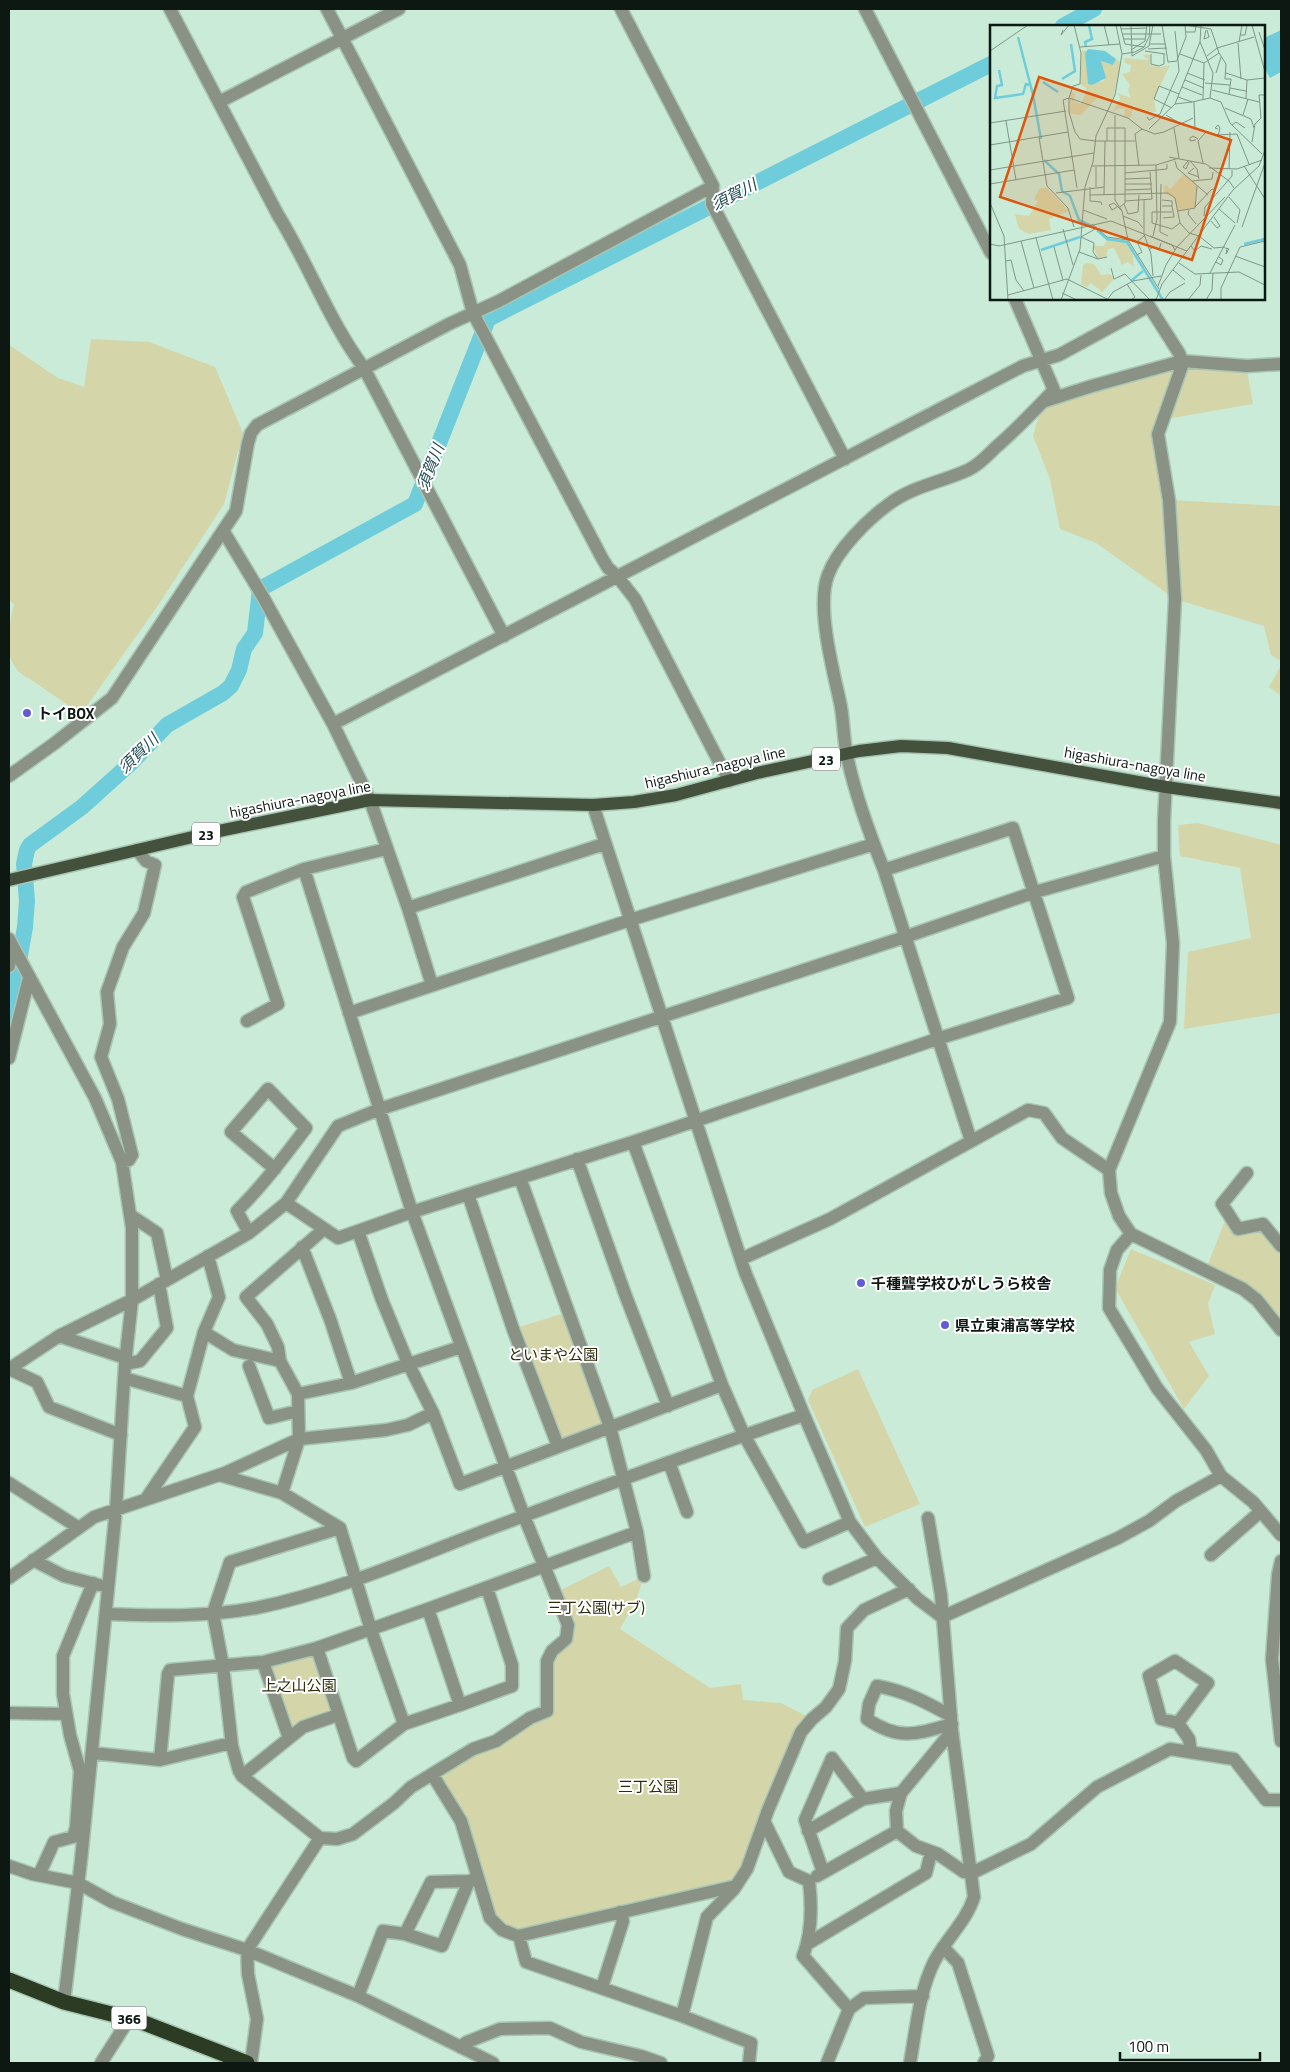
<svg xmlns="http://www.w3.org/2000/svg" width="1290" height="2072" font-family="'Titillium Web','Noto Sans JP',sans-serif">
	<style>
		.green { fill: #d4d6a9 }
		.water { fill: #6fcddb }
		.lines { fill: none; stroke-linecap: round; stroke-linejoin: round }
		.river { stroke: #6fcddb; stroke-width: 16 }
		.minor-casing { stroke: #a8c5b3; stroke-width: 15 }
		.major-casing { stroke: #a8c5b3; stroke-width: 15 }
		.highway-casing { stroke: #a8c5b3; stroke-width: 18 }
		.minor { stroke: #8a9286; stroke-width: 12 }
		.major { stroke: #44513c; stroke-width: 12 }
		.highway { stroke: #2c3b23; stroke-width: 15 }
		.poi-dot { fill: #625dd5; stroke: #fff; stroke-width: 2 }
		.labels { text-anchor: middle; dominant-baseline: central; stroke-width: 4; stroke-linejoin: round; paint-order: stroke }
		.shield { fill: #fff; stroke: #555d58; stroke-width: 1 }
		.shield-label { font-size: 14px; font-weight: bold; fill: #0c1811 }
		.poi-label { font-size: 15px; font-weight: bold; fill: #0c1811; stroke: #fff; text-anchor: start }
		.street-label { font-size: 15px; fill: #0c1811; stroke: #fff }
		.park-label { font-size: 15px; fill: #2b2b0c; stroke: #fff }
		.water-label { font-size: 16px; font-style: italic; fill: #204b51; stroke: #fff }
		.inset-river { fill: none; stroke: #6fcddb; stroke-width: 2.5 }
		.inset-road { fill: none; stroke: #7e9788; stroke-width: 1 }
		.view { fill: #dd560c; fill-opacity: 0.15; stroke: #dd560c; stroke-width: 2.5 }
		.inset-edge { fill: none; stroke: #0c1811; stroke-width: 2.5 }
	</style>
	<rect width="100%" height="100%" fill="#caebd7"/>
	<!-- green -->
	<path class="green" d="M91 339 149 342 215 367 243 433 224 504 157 607 81 714 30 679C0 666 8 630 14 604L9 599V345L58 378 84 387Z
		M1182 361 1246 365 1253 404 1161 420 1169 500 1281 506V661L1271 655 1264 626 1175 599 1096 543 1060 529 1050 479 1033 436 1043 402Z
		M1281 665V696L1269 687Z
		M1198 823 1281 845V1013L1184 1029 1188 952 1251 938 1240 868 1180 856 1178 825Z
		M1226 1218 1238 1229 1263 1224 1281 1246V1323L1250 1286 1208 1264Z
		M1131 1249 1215 1285 1208 1304 1215 1334 1189 1342 1209 1376 1184 1409 1115 1288Z
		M568 1312 610 1427 558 1446 513 1329Z
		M858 1369 920 1504 865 1527 808 1400 812 1390Z
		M609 1566 621 1587 644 1576 637 1598 620 1629 710 1688 741 1684 743 1700 781 1703 812 1719 736 1886 519 1936 490 1918 461 1821 432 1774 547 1711V1661L566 1639 555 1593Z
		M312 1655 315 1656 332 1711 293 1731 268 1668 271 1665Z"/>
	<!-- water -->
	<path class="water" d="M1281 30V72L1270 78 1264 67V38Z"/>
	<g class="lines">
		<!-- river -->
		<path class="river" d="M1063 26 1094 9
			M9 1018 25 927 27 901 24 864 27 850 30 845 82 807 132 762 167 725 223 693 231 686 239 670 244 649 255 633 260 589 415 504 488 319 991 64"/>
		<!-- minor casing -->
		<g class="minor-casing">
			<path id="minor" d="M170 9 278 215C309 265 329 321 364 368L504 636
				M327 9 460 265 473 313 602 558 608 568 617 576 635 599 729 781
				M621 9 713 186 712 204 845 459
				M865 9 991 253
				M219 102 399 9
				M1045 401 1092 386 1182 361 1247 366 1281 364
				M224 532 263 597 333 724 370 800 408 908 432 985
				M333 724 969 394 1023 366 1059 355 1149 306 1179 353 1183 363 1158 434 1169 500 1175 599 1164 821V856L1173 943 1170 1022 1109 1170 1111 1193 1119 1216 1131 1234 1243 1289 1257 1300 1281 1330
				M9 776 55 743 112 698 236 511 248 443 251 433 257 425 449 324 499 301 713 186
				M593 805 745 1272 804 1415 850 1522 877 1558 918 1599 942 1617
				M304 869 412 1212 524 1516 568 1625 566 1639 552 1651 547 1661V1711L530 1718 496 1741 473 1749 411 1787 394 1803 353 1834 337 1839 320 1838 242 1776 239 1771 232 1746 223 1666 213 1613 230 1562 340 1528 371 1630 404 1724
				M408 908 604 844
				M9 939 95 1098 122 1162 132 1228V1300L125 1364 116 1509 81 1860 64 2002
				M9 966 13 947
				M349 1013 630 920 874 844
				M247 1021 278 1004 243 897 246 892 304 869 386 849
				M9 1058 29 978
				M971 1141 884 870C870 835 854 792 847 755 843 738 844 720 840 702 833 670 816 606 828 575 837 550 867 520 889 504 913 486 942 482 968 470 979 465 987 456 995 448 1016 430 1035 410 1054 390L1015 299
				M633 1142 722 1385 744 1435 804 1542 850 1522
				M577 1159 625 1294 668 1406
				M122 1162 129 1160 132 1155 118 1099 101 1057 110 1024 107 992 123 947 144 913 155 865 146 861 137 850
				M1247 1173 1222 1204 1238 1229 1263 1224 1281 1246
				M520 1178 610 1427 637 1532 644 1576
				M468 1194 513 1329 558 1446
				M286 1203 338 1238 412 1212 633 1142 937 1039 1068 998 1013 828 884 870
				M130 1215 157 1233 167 1280
				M324 1229 246 1297 267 1324 278 1347 280 1361 298 1394 351 1383 461 1347
				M358 1231 382 1300 408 1363 433 1413 460 1484 722 1385
				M249 1233 237 1211C264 1184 283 1158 306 1128L268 1089 231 1132 275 1169
				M1131 1234 1117 1250 1110 1270 1109 1308 1157 1388 1206 1450 1221 1476 1253 1502 1281 1535
				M302 1247 330 1319 351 1383
				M741 1259 830 1219 1028 1110 1044 1113 1062 1138 1109 1170
				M204 1332 233 1350 280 1361
				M59 1336 126 1358
				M125 1364 140 1361 167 1328 159 1284
				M249 1366 269 1418 298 1411
				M9 1369 59 1336 132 1300 249 1233 286 1203 338 1126 380 1109 905 937 1035 892 1164 856
				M9 1369 37 1382 49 1407 121 1435
				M124 1378 187 1396
				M669 1462 687 1512
				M219 1475 282 1493 340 1528
				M9 1483 79 1528
				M282 1493 299 1439 298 1394
				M146 1499 195 1427 187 1396 204 1332 219 1297 208 1256
				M1211 1555 1260 1512
				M33 1560 64 1576 99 1585
				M1281 1561 1278 1575 1272 1659 1281 1741
				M9 1578 94 1517 225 1473 299 1439 386 1430 408 1425 433 1413
				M829 1579 877 1558
				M106 1614C156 1616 207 1617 256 1608 334 1592 408 1560 481 1532 588 1492 695 1451 804 1415
				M942 1617 1118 1538 1149 1521 1176 1501 1221 1476
				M317 1648 353 1758 356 1761 404 1724 460 1705 428 1609
				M263 1662 289 1738
				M460 1705 512 1686V1665L487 1588
				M9 1713 66 1714
				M951 1716C926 1702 905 1691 877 1686L869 1704 867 1719C899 1741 917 1734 952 1724
				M1178 1723 1161 1719 1149 1676 1175 1661 1208 1683 1178 1723 1189 1739 1191 1752
				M952 1731 901 1793 896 1811 897 1831 916 1846 938 1854 964 1872 972 1873 1031 1844 1097 1787 1170 1749 1234 1759 1266 1800H1281
				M92 1753 160 1760 231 1743
				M160 1760 168 1674 170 1670 263 1662 317 1648 428 1609 637 1532
				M432 1774 461 1821 490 1918 502 1930 518 1936 736 1886
				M242 1776 303 1727 338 1715
				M764 1821 789 1872 809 1881
				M808 1831 863 1799
				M9 1866 32 1874 78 1883 112 1902 182 1929 247 1950 358 1996 493 2063
				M823 1872 805 1820 832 1758 863 1799 901 1793
				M39 1875 54 1842 73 1837 76 1828 80 1771 70 1735 63 1694V1656L93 1583
				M817 1876 897 1831
				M809 1881C812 1906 812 1933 803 1956L849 2009 864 1998 923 1996
				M405 1934 442 1946 469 1881
				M519 1936 526 1962 682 2016 751 2043 749 2063
				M807 1944 926 1873 931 1852
				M943 1947 958 1963 988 2056 984 2063
				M602 1987 623 1921 620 1912
				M358 1996 383 1931 405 1934 431 1882 469 1881 478 1878
				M682 2016 707 1917 734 1889 747 1869 768 1810 801 1732 812 1719 826 1707 839 1689 845 1661 847 1628 864 1610 909 1589
				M460 2047 467 2042 500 2029 550 2028 581 2042 641 2056 661 2063
				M101 2063 129 2019
				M251 2063 257 2019 248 1974 247 1950 320 1838
				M827 2063 849 2009
				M910 2063C916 2030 919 1992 934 1962 946 1939 966 1922 974 1897L952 1731 941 1595 928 1518"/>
		</g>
		<!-- major casing -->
		<g class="major-casing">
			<path id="major" d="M9 880 214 832 370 800 593 805 634 802 676 795 757 773 859 751 901 746 948 748 1166 787 1281 803"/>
		</g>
		<!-- highway casing -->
		<g class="highway-casing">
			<path id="highway" d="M9 1980 64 2002 139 2021 247 2063"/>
		</g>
		<!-- minor -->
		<use href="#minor" class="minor"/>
		<!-- major -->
		<use href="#major" class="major"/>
		<!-- highway -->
		<use href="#highway" class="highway"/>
	</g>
	<!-- markers -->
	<g class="poi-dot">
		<circle cx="27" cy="713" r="5"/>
		<circle cx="861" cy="1283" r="5"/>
		<circle cx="945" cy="1325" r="5"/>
	</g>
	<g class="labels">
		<!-- shield labels -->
		<g class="shield">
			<rect x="812" y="747.5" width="28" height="23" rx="4"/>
			<rect x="192" y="822.5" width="28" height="23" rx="4"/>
			<rect x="111.5" y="2006.5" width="35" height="23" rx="4"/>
		</g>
		<g class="shield-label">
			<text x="826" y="759">23</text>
			<text x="206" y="834">23</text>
			<text x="129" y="2018">366</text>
		</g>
		<!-- poi labels -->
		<g class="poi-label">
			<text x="37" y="713">トイBOX</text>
			<text x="871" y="1283">千種聾学校ひがしうら校舎</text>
			<text x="955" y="1325">県立東浦高等学校</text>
		</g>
		<!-- street labels -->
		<g class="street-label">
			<text transform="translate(1135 764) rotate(10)">higashiura-nagoya line</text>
			<text transform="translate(715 767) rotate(-13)">higashiura-nagoya line</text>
			<text transform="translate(300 799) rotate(-11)">higashiura-nagoya line</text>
		</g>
		<!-- park labels -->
		<g class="park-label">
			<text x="553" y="1354">といまや公園</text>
			<text x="596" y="1607">三丁公園(サブ)</text>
			<text x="299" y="1685">上之山公園</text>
			<text x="648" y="1786">三丁公園</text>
		</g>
		<!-- water labels -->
		<g class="water-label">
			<text transform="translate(734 194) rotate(-27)">須賀川</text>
			<text transform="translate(430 467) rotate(-69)">須賀川</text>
			<text transform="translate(138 753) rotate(-44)">須賀川</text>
		</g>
	</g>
	<!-- overview -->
	<g transform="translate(990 25)">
		<rect width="275" height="275" fill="#caebd7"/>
		<path d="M92 25 96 26 98 59 114 56 111 36 123 40 126 34 131 38 122 78 116 72 106 74 91 90 81 89 79 87 81 67 85 68 84 77 91 79 96 68V63L90 59ZM156 29 160 30V40L171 42 180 40 164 74 166 87 152 86 143 80 141 93 134 91 135 84 128 83 122 88 130 74 128 68 141 73 138 65 140 60 132 49 140 47 141 40 135 38 134 33 159 35 153 31ZM194 149 206 159 205 182 188 186 185 173 175 169 174 163 176 160 180 164ZM50 163H57L79 186 59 194 61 205 39 209 29 204 25 189 39 191 48 176 44 174ZM117 214 137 217 142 224 144 242 138 237 132 240 124 223 118 224 116 232 108 234 103 221H114ZM98 238 104 239 111 250 120 249 124 254 112 267 101 258 97 262 91 259 93 240Z" fill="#d4d6a9"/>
		<path d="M98 24 115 26 126 34 123 40 111 36 116 53 102 60 98 59 95 28Z" fill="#6fcddb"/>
		<path class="inset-river" d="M28 12 43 70 51 114M96 21 95 17 102 14 99 0M9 45 12 60 7 61 5 73 33 69 36 59 39 60M72 54 85 46 81 19M53 57 68 67M54 135 69 149 72 166 80 171 89 195 102 201M107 205 117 214 137 217 173 275M254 219 275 214M51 225 90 212M141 256 153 246"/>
		<path class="inset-road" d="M84 0 91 28 90 59 83 61 79 73V87L85 107 90 114 105 116H145M114 0 119 20M130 0 135 19 154 22M141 0 142 31 159 21 163 0M172 0 178 37 187 36M195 0 221 4 229 28 236 39 235 54H241L239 69M211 0 210 17 223 48 220 73M262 0 275 47M131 4 157 3M73 5 71 10 79 0M216 5 214 14 219 12 217 5M196 7H205L206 0M269 7 275 25M133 9H171M250 10H255L257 0M134 14H155M249 17 252 0M248 18 251 54M160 19H176M90 22 130 19M158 24 177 23M141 25 155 16 157 0M0 26 38 0M155 26 175 29M132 29 145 27 154 22 159 12 160 0M161 29V39L169 41 174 39V29M190 29 214 38M217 31 227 23 264 12M187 35 196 12 195 0M214 38 229 28M197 48 215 55M226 48 231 32M236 48 257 55 275 53M195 55 214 63M215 58 240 60M192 62 212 70M240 63 256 66M222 65 269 77M188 72 202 77 220 73 231 77 240 98 272 129M256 73 257 55M213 74 214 38M204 77 205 105M185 79 202 77M182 83 164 74 169 61 189 69M235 83 261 94 264 103M125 90V175L132 186 138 215 169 264M176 90 191 99M253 90 258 74M157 92 159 95 170 89 189 46 185 6M16 96 26 155M0 98 76 86M192 99 226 110 247 109 259 139M242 100 246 97 255 103M184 103 189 133M159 104 185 79 210 17M228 111 230 103 228 100 225 103 228 104M49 112 57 161 78 183 84 202M206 115 200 116V113L203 111 208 114M117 116V103H135V178L130 182M262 117 265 99 271 93 269 70H275M0 120 78 107M179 132 216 139 239 156 244 163M185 136 187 143 218 170M198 136 193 142 196 144 199 137M200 136 207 144 209 154M213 138 208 116 216 107M102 141 166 140 189 133M149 141 145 109 152 104 165 109 174 107 203 93M254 141 275 174M204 143 198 148 209 152M219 143 247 144 272 135M239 144 240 107M0 145 104 128M135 148 177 144V139M135 154 161 153M202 156 222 154 223 147M0 159 84 145M135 159H162M171 159 170 207 178 211M100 162V176L111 177 112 180M106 162V142M87 163 73 75 79 73 138 93 152 104M135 165 161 164M66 168 114 162M100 170 178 168 185 173 190 198 199 208 209 211 224 223 235 222M114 170 115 116M239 172 250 185 247 198M154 175V209L161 229 163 251M172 175 182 176V181M135 176 162 174 160 147M0 178 14 211 18 275M134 179 138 189 148 187 149 170M172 181H182L184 192 173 193M127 182 122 185 119 180 124 178 132 186M205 182 222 164 226 166M229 184 245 198M93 185 117 194M199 185 198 189 206 199M188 186 205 183 207 161M182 187H162V198L182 204 190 198M133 191 148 197 153 203M214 191 215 182 242 151V145M221 196 227 203 230 201 224 192M102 199 117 212 138 215M252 202 275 138M73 204 83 240M160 211 182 220 185 225M163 211 167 194 166 140M91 212 104 218 103 227 108 234M91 212 105 204 103 202M46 213 63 275M31 216 44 263M0 219 9 221 121 196 197 226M201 221 205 226 211 221 222 224M64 222 73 255M235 223 239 224 236 229 237 224M159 225 163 222 169 225 171 218M89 227 108 234 117 232M147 230 152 227 147 217 154 211M245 231 275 242M16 236 21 235 26 255 34 266M226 237 231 240 233 235 229 232M189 238 205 249 249 247 275 260M121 243 124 254 135 249 160 275M183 245 195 255M220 248 245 200M137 259 145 272 141 275M168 261 176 240 187 222 235 172M72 268 87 275M18 270 77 254 117 274M71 275 90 224 95 162 103 137 106 111 125 70 132 29 126 0M117 275 123 267 143 256 171 251M166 275 172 259 243 165 269 141 275 125M174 275 180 267 195 258M198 275 210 260 211 250M216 275 222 265 223 248M231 275V263L250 222 275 216"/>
		<path class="view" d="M49 52 241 115 202 235 10 172Z"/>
		<rect width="275" height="275" class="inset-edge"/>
	</g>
	<!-- border -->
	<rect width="1290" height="2072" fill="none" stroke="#0c1811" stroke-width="20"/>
	<!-- scale -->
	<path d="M1120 2052v8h140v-8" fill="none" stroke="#0c1811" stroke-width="2.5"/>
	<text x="1128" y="2052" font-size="15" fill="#0c1811" stroke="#ffffff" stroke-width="4" paint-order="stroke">100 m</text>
</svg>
